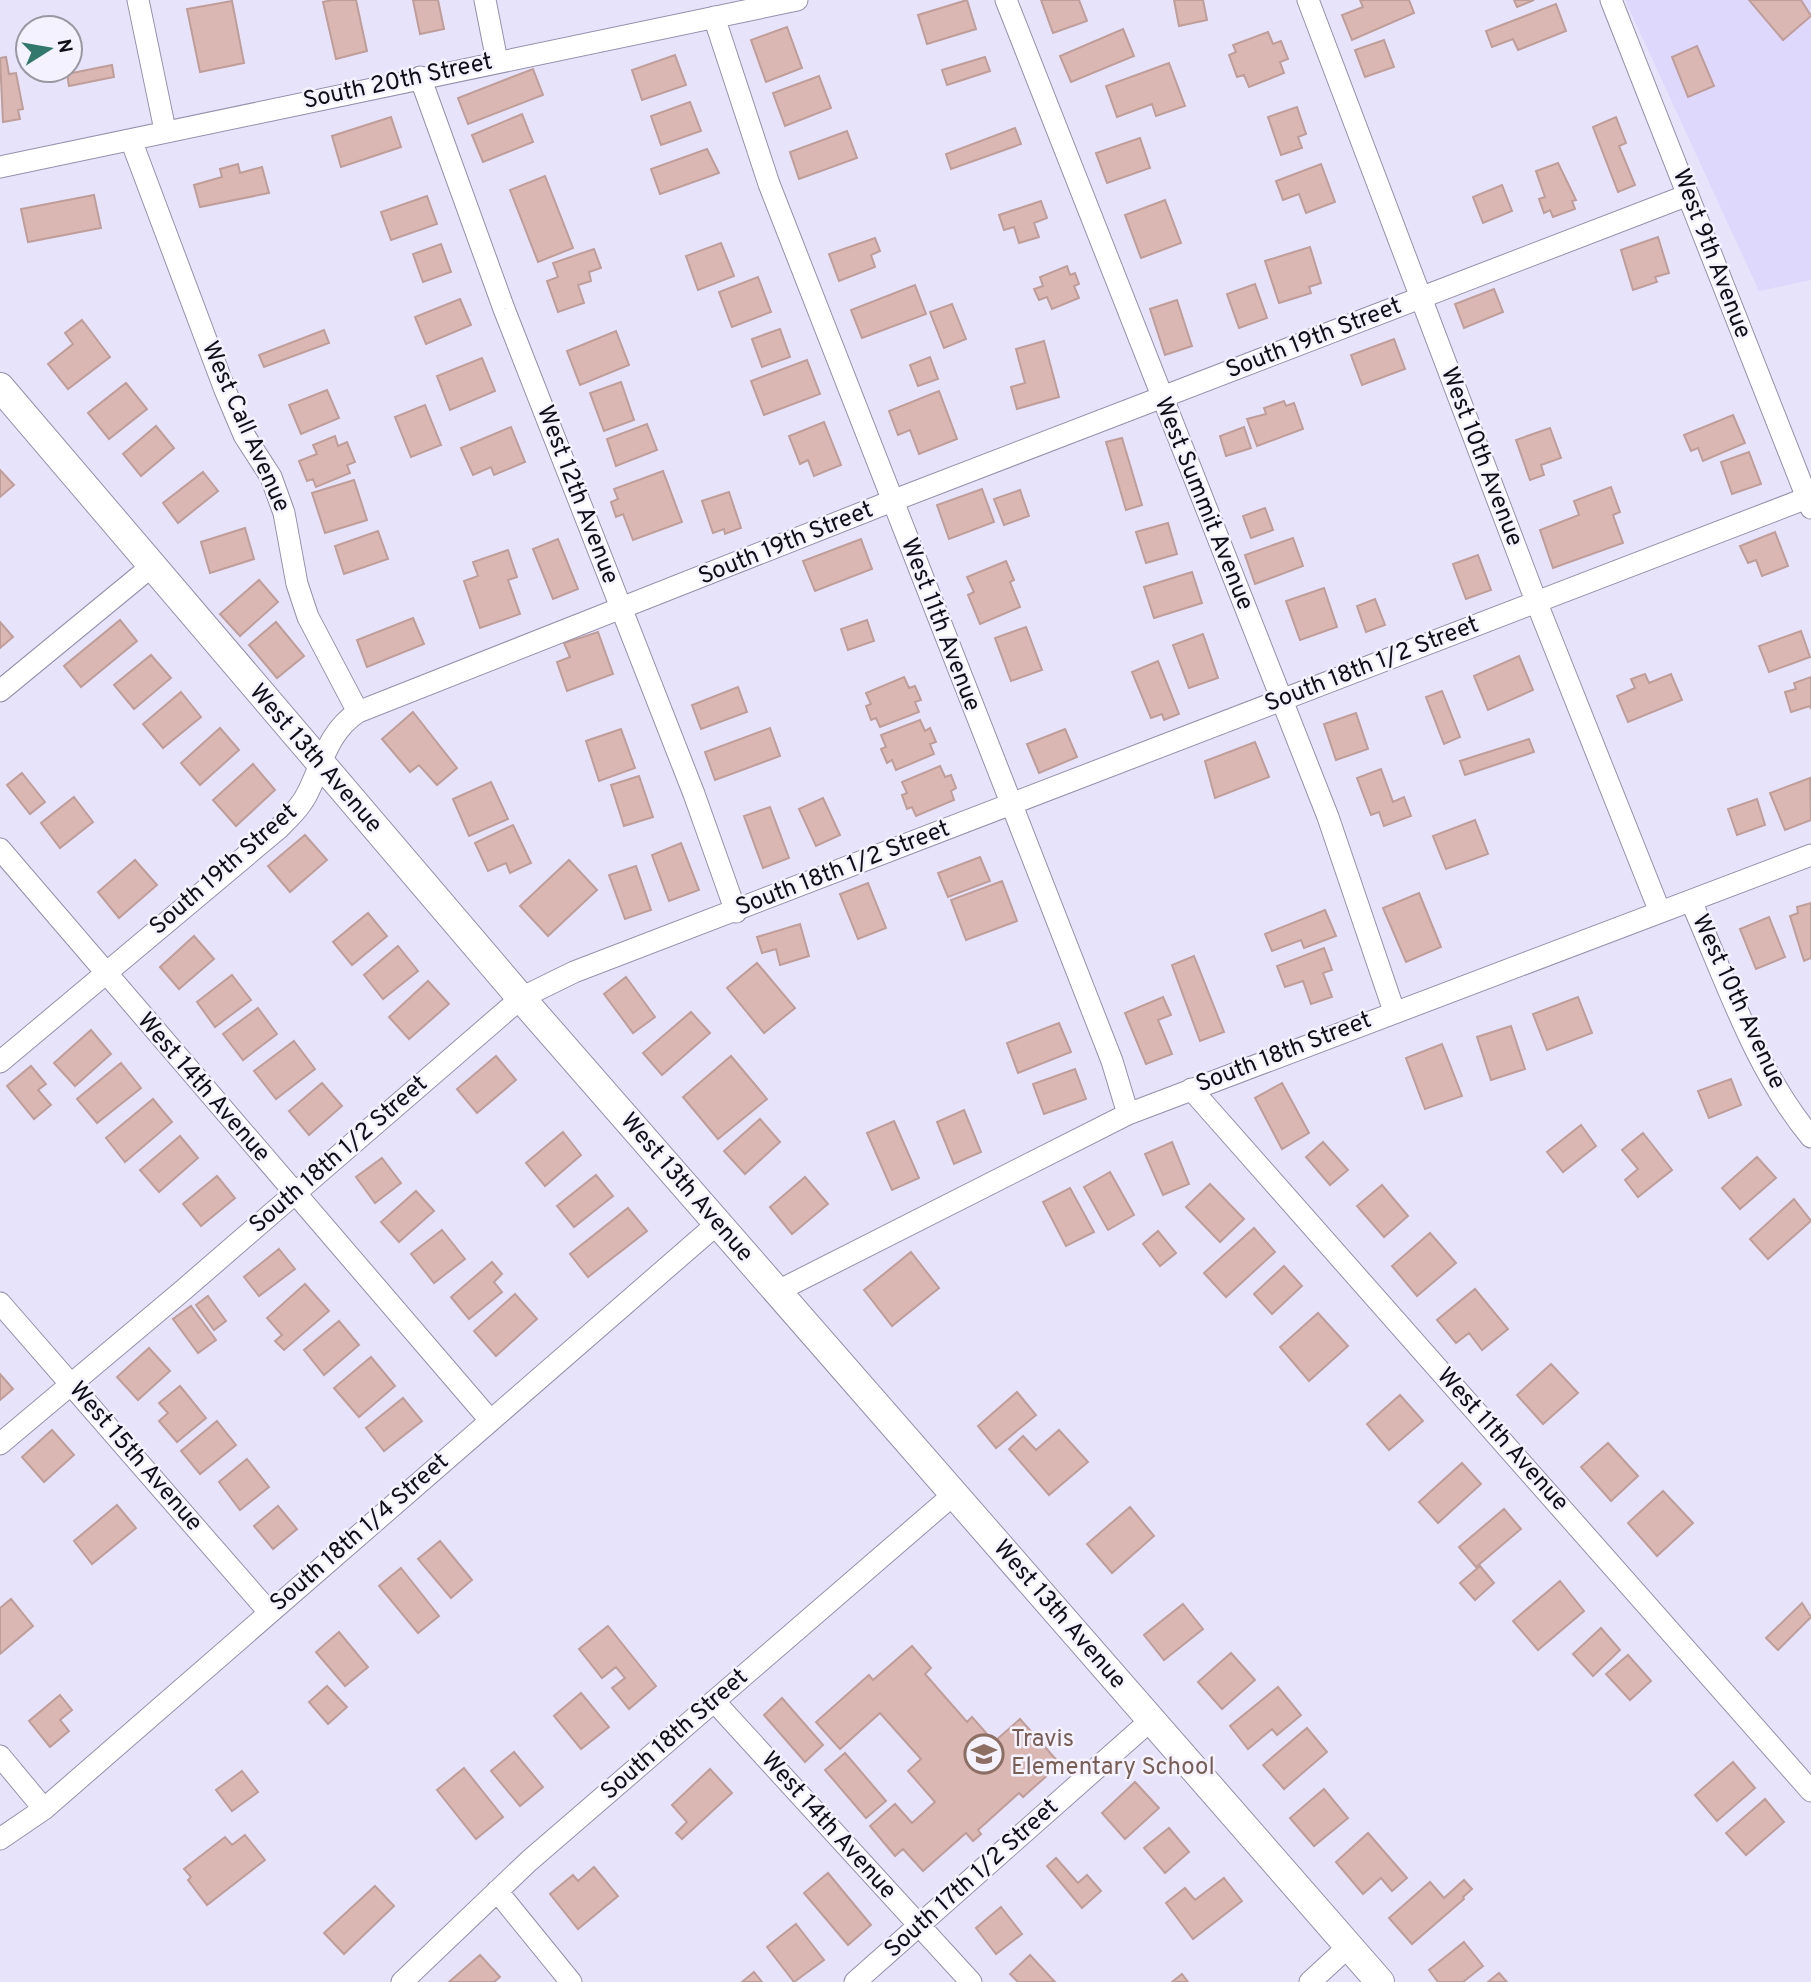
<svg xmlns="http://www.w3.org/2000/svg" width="1811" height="1982" font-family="Overpass,sans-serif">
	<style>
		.built { fill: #ded8fd }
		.building { fill: #dab7b3; stroke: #bf9d99; stroke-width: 2 }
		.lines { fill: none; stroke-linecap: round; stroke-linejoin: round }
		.street-casing { stroke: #9590ac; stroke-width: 23 }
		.secondary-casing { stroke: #9590ac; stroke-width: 30 }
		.street { stroke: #fff; stroke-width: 21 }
		.secondary { stroke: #fff; stroke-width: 28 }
		.labels { text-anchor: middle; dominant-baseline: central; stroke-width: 5; stroke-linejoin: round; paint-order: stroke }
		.street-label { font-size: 24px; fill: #100e18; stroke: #f4f2fe }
		.education-label { font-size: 24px; fill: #785e54; stroke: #f4f2fe; text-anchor: start }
	</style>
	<rect width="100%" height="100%" fill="#e7e3fb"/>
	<!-- built -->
	<path class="built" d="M1625 0H1811V280L1759 291Z"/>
	<!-- building -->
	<path class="building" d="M332 0H356L367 51 336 59 323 2Z
		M413 0H438L444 29 420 34Z
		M967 0 976 29 927 44 918 15Z
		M1041 0H1079L1087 21 1053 33Z
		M1174 0H1203L1207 20 1179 26Z
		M1360 0H1409L1414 13 1352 40 1342 15 1363 7Z
		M1514 0H1534L1517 7Z
		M1749 0H1801L1811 16 1783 40Z
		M232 1 244 63 200 72 187 9Z
		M1556 4 1566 31 1518 50 1513 39 1492 47 1486 31Z
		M787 27 802 68 766 82 751 40Z
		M1123 29 1134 56 1071 82 1060 56Z
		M1268 32 1273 44 1281 41 1288 59 1280 62 1284 73 1249 87 1244 75 1237 77 1229 55 1236 52 1233 45Z
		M1384 40 1394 67 1365 77 1355 50Z
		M1697 46 1714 86 1688 97 1672 57Z
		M675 55 686 85 642 100 632 70Z
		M6 57 9 74 16 73 23 109 18 110 20 119 3 122 0 58Z
		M985 57 990 71 947 85 942 70Z
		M1169 63 1185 106 1156 116 1152 104 1117 117 1106 86Z
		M112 65 114 77 69 86 67 74Z
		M533 69 543 95 468 124 458 98Z
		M819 76 831 108 785 126 773 93Z
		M690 102 701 131 661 145 651 116Z
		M1297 107 1306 134 1298 137 1302 148 1281 155 1268 117Z
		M522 114 533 142 483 162 472 135Z
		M391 117 401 147 341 167 332 136Z
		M1616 117 1626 143 1619 146 1635 185 1618 192 1593 127Z
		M1015 128 1021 144 951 169 946 154Z
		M847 131 857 158 799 179 790 152Z
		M1140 138 1150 168 1107 183 1096 153Z
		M707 149 719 173 660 194 651 169Z
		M1558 163 1576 200 1572 201 1575 209 1553 217 1550 210 1544 213 1539 199 1545 197 1536 171Z
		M238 164 240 173 262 167 269 193 200 207 194 185 222 177 220 169Z
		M1321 164 1335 202 1306 213 1299 194 1283 200 1276 181Z
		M545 176 573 248 538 262 510 190Z
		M1502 185 1512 211 1483 223 1473 197Z
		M94 195 101 228 28 242 21 209Z
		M427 196 437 224 391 240 381 212Z
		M1165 200 1181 243 1141 258 1125 215Z
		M1041 201 1047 218 1034 223 1039 237 1019 243 1014 227 1004 230 999 215Z
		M1658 237 1669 273 1655 277 1657 282 1633 290 1621 250Z
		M875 238 880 251 871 255 875 267 839 281 829 254Z
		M721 243 734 276 698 290 686 256Z
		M441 244 451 272 423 282 413 254Z
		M1310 247 1321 283 1309 287 1311 293 1279 303 1265 261Z
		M594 249 601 268 589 272 591 281 578 285 584 303 558 312 547 281 558 277 553 263Z
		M1067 266 1070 275 1075 273 1079 284 1074 286 1079 298 1052 309 1047 297 1039 300 1034 289 1043 286 1040 277Z
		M758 277 771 312 732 327 719 292Z
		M1255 284 1267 318 1239 328 1227 294Z
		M915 285 926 314 862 338 851 310Z
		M1494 289 1503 312 1464 328 1455 304Z
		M460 299 471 325 426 344 415 317Z
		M1177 300 1192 346 1165 355 1150 309Z
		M952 304 966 339 944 348 930 312Z
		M82 320 110 357 68 389 48 364 73 344 65 333Z
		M780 329 790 357 762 367 752 339Z
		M324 330 329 343 264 367 259 355Z
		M616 331 629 365 580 385 567 351Z
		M1394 339 1405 369 1362 385 1351 355Z
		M1044 341 1059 397 1017 409 1011 387 1025 383 1016 349Z
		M930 357 938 379 918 386 910 365Z
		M482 358 495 391 450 410 437 376Z
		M807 360 820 394 764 415 751 381Z
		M621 382 634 420 604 431 590 393Z
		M126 383 147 409 109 439 88 413Z
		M327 390 339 418 301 434 289 405Z
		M939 391 957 439 919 454 910 430 898 435 889 411Z
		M1284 401 1286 406 1294 403 1303 429 1257 446 1247 419 1266 414 1264 408Z
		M425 405 441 445 411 457 395 417Z
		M1733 415 1745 443 1703 461 1698 448 1691 451 1684 435Z
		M824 422 841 465 814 476 808 460 800 464 789 436Z
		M647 424 657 450 616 466 607 439Z
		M156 426 174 448 141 476 123 454Z
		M511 427 525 462 494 475 491 467 473 475 461 448Z
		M1244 427 1251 448 1226 456 1220 436Z
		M1550 428 1561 458 1541 465 1544 475 1530 480 1516 440Z
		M335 436 338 446 347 442 355 462 347 465 350 473 316 487 313 479 307 481 299 461 317 454 313 445Z
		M1122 438 1142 505 1126 510 1106 442Z
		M1749 452 1761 484 1732 494 1721 462Z
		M0 470 14 485 0 497Z
		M663 471 682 522 633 540 623 514 616 517 611 502 618 499 614 489Z
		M203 472 218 491 178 523 163 503Z
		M354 480 367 520 325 533 312 493Z
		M1611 487 1620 512 1613 515 1623 543 1553 568 1540 530 1579 515 1574 501Z
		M982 489 994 522 949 539 937 505Z
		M1020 490 1029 516 1004 525 994 499Z
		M729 492 741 528 725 534 724 529 713 533 702 501Z
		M1265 508 1273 530 1251 538 1243 516Z
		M1168 523 1177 554 1146 563 1136 532Z
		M245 528 254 559 210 573 201 542Z
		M378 531 388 559 344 574 335 546Z
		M1775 532 1788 566 1762 576 1756 560 1748 563 1740 546Z
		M1293 538 1303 566 1255 584 1245 555Z
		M558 539 578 589 553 599 533 549Z
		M861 539 872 569 815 591 803 561Z
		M508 550 517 577 508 580 520 614 480 628 464 581 478 576 473 562Z
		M1478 555 1491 590 1466 599 1453 564Z
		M1006 561 1014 580 1010 582 1020 607 980 624 968 595 974 592 967 577Z
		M1192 572 1202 603 1154 618 1144 587Z
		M259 580 278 602 240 636 220 614Z
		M1324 588 1337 627 1300 640 1286 601Z
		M1375 599 1385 625 1366 632 1357 606Z
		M413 618 424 644 367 667 357 640Z
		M120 620 137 641 81 687 64 666Z
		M867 620 874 641 848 650 841 629Z
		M0 622 13 637 0 648Z
		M276 622 304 656 277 678 249 645Z
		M1026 627 1042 670 1011 681 995 638Z
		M1801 631 1810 657 1769 672 1759 646Z
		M598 632 613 674 567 691 557 662 570 657 564 643Z
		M1203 634 1218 678 1189 688 1173 645Z
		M151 655 171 678 134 709 114 685Z
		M1519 656 1533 690 1488 710 1474 676Z
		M1158 661 1179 714 1164 720 1162 714 1151 718 1132 672Z
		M1645 674 1649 683 1671 674 1682 700 1628 722 1617 696 1635 688 1631 679Z
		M904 677 909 688 915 686 921 700 915 702 919 712 880 727 876 718 871 720 866 706 871 704 866 693Z
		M1811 677V709L1810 706 1791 712 1785 692 1796 689 1794 683Z
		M738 687 747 712 701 729 692 705Z
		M1442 691 1460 737 1444 744 1426 697Z
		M181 692 201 717 163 748 143 724Z
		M413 712 457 768 437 785 419 765 410 772 382 739Z
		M1356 713 1368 749 1336 760 1324 724Z
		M920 720 925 731 930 728 936 742 930 744 934 754 896 770 892 760 887 763 881 749 886 747 881 735Z
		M220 728 239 750 200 785 181 763Z
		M770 728 780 756 715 780 705 752Z
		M621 729 635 768 599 781 586 741Z
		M1065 729 1077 757 1039 773 1027 744Z
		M1529 739 1534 752 1465 775 1460 761Z
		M1255 742 1269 777 1215 798 1205 761Z
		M253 764 275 790 236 826 213 800Z
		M940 766 945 777 951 775 956 788 951 791 954 800 916 816 912 807 907 809 902 795 907 793 902 782Z
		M1381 769 1393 802 1404 797 1411 816 1384 826 1379 812 1371 815 1357 778Z
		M22 773 45 802 30 814 7 785Z
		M639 776 653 817 624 826 611 785Z
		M1810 778 1811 820 1785 830 1770 793Z
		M491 782 508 819 469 836 453 799Z
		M74 797 93 822 60 848 41 823Z
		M823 798 840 835 816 846 799 809Z
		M1757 799 1765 825 1737 835 1728 809Z
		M770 807 789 858 763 868 744 816Z
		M1475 820 1488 854 1446 869 1433 836Z
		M513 825 531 863 510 873 506 863 488 871 475 843Z
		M305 835 327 860 290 892 268 866Z
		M681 843 699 890 669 901 652 855Z
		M980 857 990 881 948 897 938 873Z
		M135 860 157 885 119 918 98 892Z
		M569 860 597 890 548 936 520 906Z
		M636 866 651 910 625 919 609 875Z
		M1002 881 1017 921 966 940 951 900Z
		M868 883 886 928 858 939 840 894Z
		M1419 893 1441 947 1406 962 1383 908Z
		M1811 903V958L1804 961 1790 916 1798 913 1797 907Z
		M1325 910 1336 936 1304 948 1301 940 1272 951 1265 934Z
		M368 913 387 936 352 965 333 942Z
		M1769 917 1785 957 1756 969 1740 929Z
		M800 924 809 956 780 965 776 949 762 953 757 937Z
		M194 936 214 959 179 989 160 967Z
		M398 946 418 971 383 999 364 975Z
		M1324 948 1332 970 1323 973 1332 997 1311 1004 1303 981 1285 987 1277 966Z
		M1194 956 1224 1032 1200 1041 1172 965Z
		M757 963 795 1008 764 1033 727 988Z
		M232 975 251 1000 215 1027 197 1002Z
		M626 977 655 1017 633 1033 604 994Z
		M428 981 449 1004 409 1039 389 1017Z
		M1163 997 1171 1015 1158 1020 1172 1054 1146 1064 1125 1013Z
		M1578 997 1592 1033 1547 1050 1533 1014Z
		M258 1008 277 1034 243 1060 223 1034Z
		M691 1012 710 1033 662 1075 643 1053Z
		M1059 1023 1071 1052 1018 1073 1007 1043Z
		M1511 1026 1525 1069 1491 1080 1477 1037Z
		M91 1030 111 1054 75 1086 54 1063Z
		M294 1041 315 1069 276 1099 254 1071Z
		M1442 1044 1462 1096 1425 1109 1406 1058Z
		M496 1056 516 1080 477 1113 457 1089Z
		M731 1056 767 1099 718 1139 683 1097Z
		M121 1063 141 1088 97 1123 77 1099Z
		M31 1066 46 1084 38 1090 51 1105 34 1119 7 1086Z
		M1075 1069 1086 1099 1044 1114 1033 1084Z
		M1731 1079 1741 1105 1709 1118 1698 1091Z
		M322 1083 342 1106 309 1135 289 1111Z
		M1282 1083 1309 1133 1282 1149 1255 1098Z
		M153 1099 172 1122 125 1162 106 1138Z
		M964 1110 981 1152 954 1164 937 1122Z
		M760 1119 780 1142 745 1174 724 1151Z
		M894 1121 919 1178 892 1190 867 1133Z
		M1581 1125 1596 1146 1563 1172 1547 1152Z
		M563 1132 581 1155 545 1186 526 1163Z
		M1643 1133 1672 1170 1638 1197 1625 1180 1638 1169 1622 1150Z
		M180 1136 198 1158 159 1192 140 1170Z
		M1172 1142 1189 1184 1163 1195 1145 1154Z
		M1323 1142 1348 1170 1330 1185 1306 1157Z
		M1757 1157 1776 1178 1740 1209 1722 1188Z
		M382 1158 401 1183 375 1203 356 1177Z
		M1110 1172 1134 1215 1108 1230 1084 1187Z
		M596 1175 613 1196 574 1227 557 1206Z
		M217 1176 235 1198 201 1226 183 1204Z
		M805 1177 828 1204 792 1234 770 1207Z
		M1210 1184 1244 1219 1220 1242 1186 1207Z
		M1382 1185 1408 1216 1384 1237 1357 1206Z
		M1070 1188 1094 1232 1066 1246 1043 1202Z
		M416 1191 434 1211 399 1242 381 1222Z
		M1794 1199 1811 1221 1768 1259 1750 1239Z
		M628 1208 647 1231 588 1277 570 1254Z
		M1254 1228 1275 1252 1226 1297 1204 1273Z
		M442 1230 465 1259 434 1283 411 1254Z
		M1158 1231 1176 1253 1160 1266 1143 1244Z
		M1430 1233 1456 1263 1417 1296 1392 1266Z
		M279 1249 295 1269 259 1296 244 1277Z
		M911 1252 939 1288 892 1326 864 1290Z
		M492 1262 502 1274 494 1282 502 1292 469 1319 451 1297Z
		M1284 1266 1302 1286 1272 1314 1254 1294Z
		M305 1284 329 1311 284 1350 275 1341 282 1335 267 1318Z
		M1475 1289 1508 1329 1482 1350 1469 1333 1456 1343 1437 1320Z
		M515 1294 537 1319 496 1356 474 1331Z
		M208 1296 226 1321 214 1330 196 1305Z
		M191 1306 216 1340 198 1353 173 1319Z
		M1318 1313 1348 1346 1309 1381 1280 1347Z
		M339 1321 359 1345 324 1375 304 1350Z
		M149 1348 170 1371 138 1400 117 1377Z
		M371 1357 395 1386 359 1417 334 1388Z
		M1551 1364 1578 1393 1543 1424 1517 1395Z
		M0 1374 13 1389 0 1400Z
		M180 1386 206 1418 177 1442 159 1421 168 1413 159 1403Z
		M1017 1392 1036 1415 996 1448 978 1426Z
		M1400 1395 1423 1421 1389 1450 1367 1424Z
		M403 1398 422 1421 384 1451 366 1428Z
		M217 1421 236 1445 200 1474 181 1451Z
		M52 1430 74 1455 44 1482 22 1457Z
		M1059 1430 1088 1462 1049 1495 1009 1449 1023 1436 1036 1450Z
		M1608 1443 1638 1476 1611 1501 1581 1467Z
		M247 1459 269 1487 240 1510 219 1482Z
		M1462 1463 1481 1484 1438 1523 1419 1502Z
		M1663 1491 1693 1523 1657 1556 1628 1523Z
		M117 1505 136 1528 92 1564 74 1541Z
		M278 1506 297 1529 273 1549 254 1526Z
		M1130 1507 1154 1536 1112 1573 1087 1544Z
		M1504 1509 1521 1529 1476 1567 1459 1547Z
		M440 1541 472 1580 451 1598 418 1559Z
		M1480 1566 1494 1583 1475 1600 1460 1583Z
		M401 1568 439 1616 418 1633 379 1586Z
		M1560 1581 1584 1611 1538 1650 1513 1621Z
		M11 1599 33 1626 0 1654V1608Z
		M1802 1603 1811 1617 1778 1650 1766 1638Z
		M1183 1604 1203 1629 1164 1660 1144 1635Z
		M608 1626 656 1686 629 1709 612 1688 625 1678 616 1667 602 1678 579 1649Z
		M1601 1628 1620 1650 1593 1676 1573 1654Z
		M339 1632 368 1667 345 1686 316 1652Z
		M912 1646 931 1668 925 1674 967 1722 972 1717 994 1742 1020 1719 1060 1764 1023 1797 1019 1793 978 1830 981 1834 973 1841 966 1833 923 1871 903 1849 895 1856 870 1826 895 1804 912 1823 935 1802 908 1771 921 1759 880 1713 840 1749 816 1722 869 1675 873 1680Z
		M1231 1653 1255 1680 1222 1709 1198 1682Z
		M1628 1655 1651 1681 1630 1700 1606 1674Z
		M327 1686 347 1707 328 1724 309 1702Z
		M1278 1687 1301 1715 1277 1735 1272 1729 1248 1749 1230 1726Z
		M581 1693 609 1727 581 1749 554 1716Z
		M60 1695 72 1710 60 1720 69 1731 50 1747 29 1721Z
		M782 1698 823 1745 805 1762 764 1715Z
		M1307 1728 1327 1752 1284 1789 1263 1765Z
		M514 1752 543 1787 520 1806 491 1771Z
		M845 1753 886 1801 866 1818 825 1770Z
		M1733 1762 1755 1788 1717 1821 1695 1795Z
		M464 1768 503 1817 476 1839 437 1790Z
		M710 1769 732 1793 682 1839 676 1833 687 1822 672 1805Z
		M242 1771 258 1792 232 1811 216 1790Z
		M1135 1782 1159 1808 1125 1839 1102 1813Z
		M1324 1789 1348 1818 1314 1846 1290 1818Z
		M1765 1799 1784 1822 1746 1855 1726 1833Z
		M1169 1828 1189 1852 1165 1873 1144 1848Z
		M1368 1833 1407 1878 1392 1891 1381 1878 1363 1894 1336 1862Z
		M245 1835 265 1860 207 1905 188 1880 191 1877 184 1869 225 1837 232 1845Z
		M1056 1858 1078 1883 1087 1875 1101 1891 1082 1908 1047 1866Z
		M594 1867 618 1896 578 1929 550 1894 573 1875 578 1881Z
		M828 1873 871 1925 848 1945 804 1893Z
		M1224 1878 1242 1901 1193 1939 1166 1903 1185 1888 1195 1900Z
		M1464 1880 1472 1889 1463 1897 1464 1899 1412 1944 1389 1918 1430 1882 1444 1898Z
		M375 1886 394 1906 344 1954 324 1933Z
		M1001 1907 1022 1934 996 1954 976 1928Z
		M796 1924 824 1960 794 1982 767 1947Z
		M1464 1942 1483 1966 1463 1982H1438L1429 1970Z
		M480 1955 500 1977 494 1982H449Z
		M1030 1955 1055 1982H1018L1010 1974Z
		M754 1972 762 1982H742Z
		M1499 1973 1507 1982H1488Z
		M1182 1974 1188 1982H1172Z"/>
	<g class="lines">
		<!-- street casing -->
		<g class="street-casing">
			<path id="street" d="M138 0 165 130
				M485 0 497 61
				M1006 0 1328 817 1394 1011
				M1308 0 1536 601 1660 912
				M1611 0 1811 508
				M714 17 769 184 1112 1061 1128 1114
				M420 77 504 309 694 794 736 912
				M131 140 225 390 244 435 271 477 284 513 297 584 308 617 358 712
				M0 167 797 0
				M0 691 152 566
				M0 849 490 1420
				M1691 901C1726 980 1755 1070 1811 1137
				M0 1062 278 829C290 817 302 806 309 790 323 761 329 731 358 712L892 501 1688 195
				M1191 1089 1811 1791
				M776 1292 1128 1114 1811 855
				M0 1303 269 1612
				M0 1444 181 1292 521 998 574 972 1807 498
				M714 1701 971 1982
				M0 1756 44 1809
				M0 1839 44 1809 717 1224
				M497 1891 571 1982
				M402 1982 529 1861 953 1495
				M855 1982 1151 1720
				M1310 1982 1349 1946"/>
		</g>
		<!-- secondary casing -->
		<g class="secondary-casing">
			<path id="secondary" d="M0 387 521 998 1380 1982"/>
		</g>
		<!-- street -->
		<use href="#street" class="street"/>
		<!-- secondary -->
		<use href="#secondary" class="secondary"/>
	</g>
	<!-- icons -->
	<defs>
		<g id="school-ring" transform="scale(2.0125)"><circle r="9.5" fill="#f4f2fe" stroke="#8d6e63" stroke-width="1.5"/><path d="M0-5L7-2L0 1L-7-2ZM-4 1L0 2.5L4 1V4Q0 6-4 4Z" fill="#8d6e63"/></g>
	</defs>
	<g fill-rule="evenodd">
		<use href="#school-ring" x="984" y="1754"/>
	</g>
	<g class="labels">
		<!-- street labels -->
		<g class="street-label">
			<text transform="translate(398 82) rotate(-12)">South 20th Street</text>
			<text transform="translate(1711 254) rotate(69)">West 9th Avenue</text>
			<text transform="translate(1314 339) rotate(-21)">South 19th Street</text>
			<text transform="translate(245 427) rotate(66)">West Call Avenue</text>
			<text transform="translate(1481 457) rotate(69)">West 10th Avenue</text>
			<text transform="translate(577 495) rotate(69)">West 12th Avenue</text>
			<text transform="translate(1203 504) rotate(68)">West Summit Avenue</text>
			<text transform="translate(786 544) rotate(-22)">South 19th Street</text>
			<text transform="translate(940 625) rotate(69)">West 11th Avenue</text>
			<text transform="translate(1372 665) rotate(-21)">South 18th 1/2 Street</text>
			<text transform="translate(315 759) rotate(49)">West 13th Avenue</text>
			<text transform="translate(843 869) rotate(-21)">South 18th 1/2 Street</text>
			<text transform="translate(224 870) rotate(-41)">South 19th Street</text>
			<text transform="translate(1738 1002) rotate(65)">West 10th Avenue</text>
			<text transform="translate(1284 1053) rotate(-21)">South 18th Street</text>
			<text transform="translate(203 1088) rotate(49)">West 14th Avenue</text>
			<text transform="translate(339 1155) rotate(-41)">South 18th 1/2 Street</text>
			<text transform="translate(686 1188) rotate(49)">West 13th Avenue</text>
			<text transform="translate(1502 1440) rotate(48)">West 11th Avenue</text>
			<text transform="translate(135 1457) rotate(49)">West 15th Avenue</text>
			<text transform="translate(360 1533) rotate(-41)">South 18th 1/4 Street</text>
			<text transform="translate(1059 1615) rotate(49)">West 13th Avenue</text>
			<text transform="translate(675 1735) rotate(-41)">South 18th Street</text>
			<text transform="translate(828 1826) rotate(48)">West 14th Avenue</text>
			<text transform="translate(972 1879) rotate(-42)">South 17th 1/2 Street</text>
		</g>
		<!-- education labels -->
		<g class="education-label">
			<text x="1011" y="1740">Travis<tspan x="1011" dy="28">Elementary School</tspan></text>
		</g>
	</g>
	<!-- north arrow -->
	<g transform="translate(49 49) rotate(79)"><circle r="33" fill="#f4f2fe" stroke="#9997a2" stroke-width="2"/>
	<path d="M0-5L12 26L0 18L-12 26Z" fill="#33786d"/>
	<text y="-10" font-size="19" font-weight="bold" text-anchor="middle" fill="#100e18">N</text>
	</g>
</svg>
